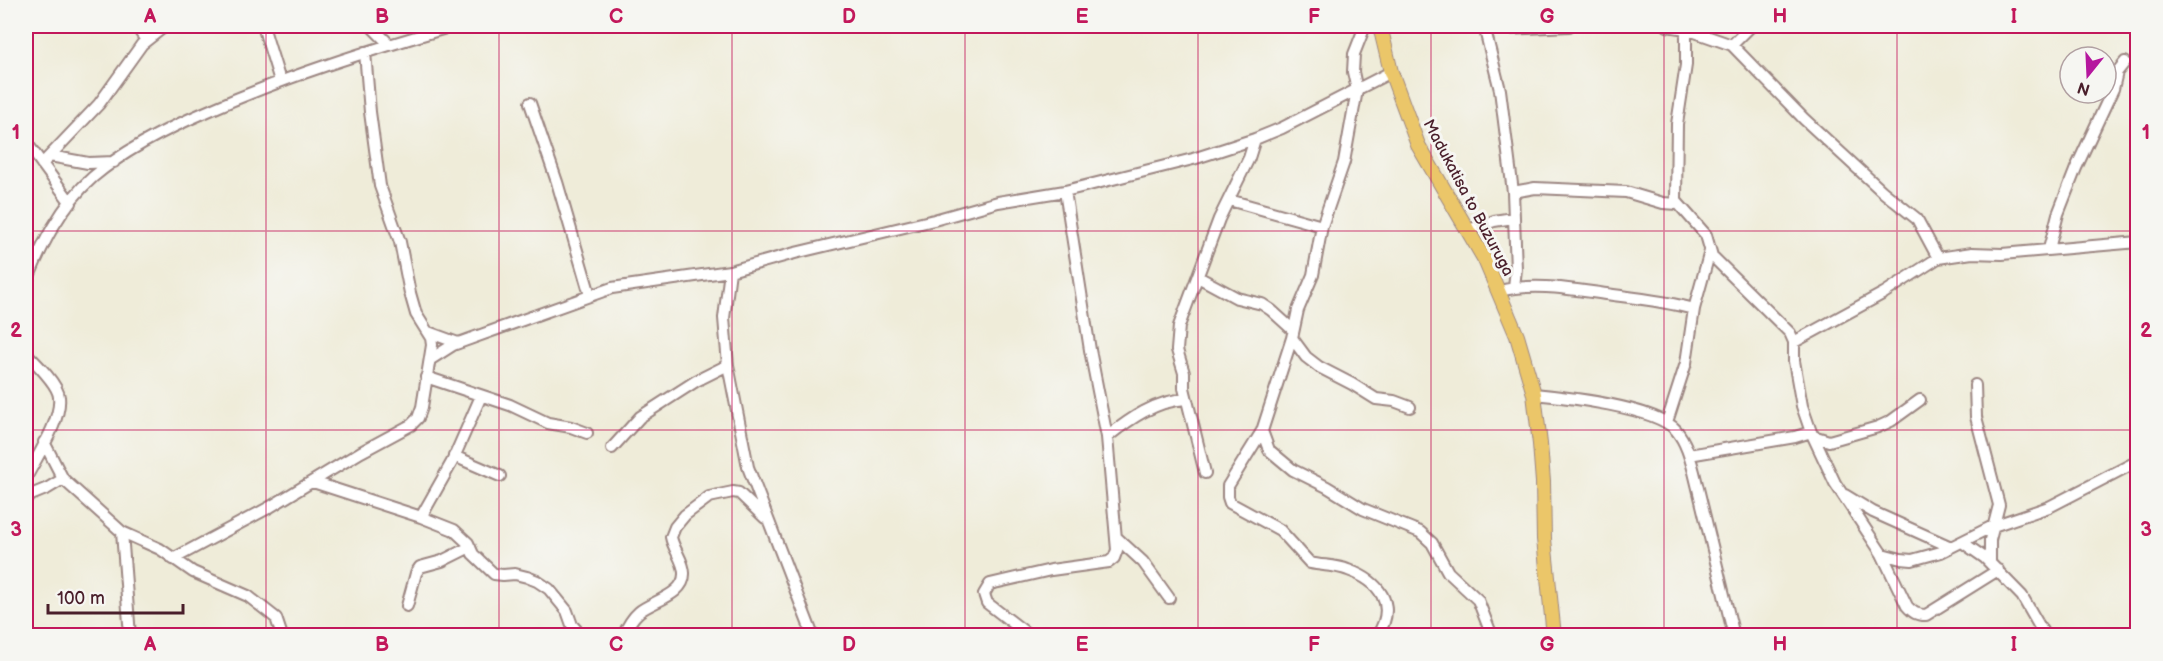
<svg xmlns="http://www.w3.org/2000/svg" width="2163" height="661" font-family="'Balsamiq Sans',sans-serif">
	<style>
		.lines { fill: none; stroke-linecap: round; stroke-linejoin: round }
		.minor-casing { stroke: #9c8682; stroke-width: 14 }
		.major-casing { stroke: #9c8682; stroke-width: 16 }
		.minor { stroke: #fff; stroke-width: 10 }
		.major { stroke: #ebc669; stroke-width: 14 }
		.grid { fill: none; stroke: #c2185b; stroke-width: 1.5; stroke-opacity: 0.55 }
		.labels { text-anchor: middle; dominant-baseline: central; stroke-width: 6; stroke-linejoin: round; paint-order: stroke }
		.street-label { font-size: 16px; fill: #4a1f2b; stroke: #f6f6f2 }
		.neatline { fill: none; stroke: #c2185b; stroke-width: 2 }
		.grid-label { font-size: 20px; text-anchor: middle; font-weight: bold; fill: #c2185b }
	</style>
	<rect width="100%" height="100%" fill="#f6f6f2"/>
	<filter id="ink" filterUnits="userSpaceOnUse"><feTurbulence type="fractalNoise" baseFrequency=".0167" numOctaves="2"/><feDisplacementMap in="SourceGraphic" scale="12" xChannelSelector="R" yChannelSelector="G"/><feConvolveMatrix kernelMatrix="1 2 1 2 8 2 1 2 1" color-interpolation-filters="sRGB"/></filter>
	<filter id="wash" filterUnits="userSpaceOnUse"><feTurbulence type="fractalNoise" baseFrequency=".008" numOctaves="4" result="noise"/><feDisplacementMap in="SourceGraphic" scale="24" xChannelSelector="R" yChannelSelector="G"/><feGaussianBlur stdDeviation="1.35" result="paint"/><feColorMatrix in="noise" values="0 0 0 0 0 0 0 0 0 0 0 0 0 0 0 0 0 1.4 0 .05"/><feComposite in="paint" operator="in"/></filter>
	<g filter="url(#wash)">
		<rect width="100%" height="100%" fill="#efecd9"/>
	</g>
	<g filter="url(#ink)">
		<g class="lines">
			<!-- minor casing -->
			<g class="minor-casing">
				<path id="minor" d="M136 26 146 40
					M263 26 280 81
					M371 26 389 44
					M1365 26 1354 54 1353 72 1357 90 1344 162 1322 226 1313 275 1298 310 1292 338 1262 431 1228 486V497L1230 503 1280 530 1310 563C1323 566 1336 565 1348 570 1379 581 1398 604 1377 636
					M1484 26 1500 90 1513 192 1516 269 1514 287
					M1497 26 1505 29 1569 26
					M1667 26 1686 29 1732 45 1804 119 1882 191 1917 219 1938 258
					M1686 26V65L1677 124 1676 201 1706 235 1712 256 1790 333 1794 342V361L1802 406 1811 432 1835 483 1882 554 1901 559 1912 560 1941 552 1993 526 2049 507 2138 461
					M1732 45 1751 26
					M530 103 557 182 590 295
					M26 142 71 203
					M50 156 88 163 114 162
					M42 164 99 104 142 44 165 26
					M1513 192 1535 188 1626 192 1663 203 1678 204
					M1229 200 1322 226
					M1469 230 1494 221 1513 218
					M2049 249 2058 214 2076 168 2113 89 2117 72 2125 62
					M730 271 724 318 728 365 748 467 813 636
					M1198 277 1237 298 1262 304 1271 310 1293 330
					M26 284C41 246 61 205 93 177 126 149 168 128 208 111 287 76 370 50 453 26
					M1499 291C1534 282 1570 289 1606 294 1636 298 1665 301 1694 309
					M428 332 458 343
					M1292 338 1306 357 1319 367 1352 384 1376 399 1394 401 1410 407
					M1794 342 1884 293 1938 258 1972 253 2002 254 2138 242
					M26 353C35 362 58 384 59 397 62 420 36 458 26 478
					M431 359 453 345 612 288 730 271 795 253 934 220 998 202 1065 191 1193 159 1255 139 1282 128 1391 72
					M426 377 510 405 548 423 571 427 587 433
					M1975 385 1976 417 1999 505 1990 540V563
					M1534 394C1565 397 1655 407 1676 430 1686 442 1690 457 1694 472L1734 636
					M1667 422 1686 363 1694 309 1710 251
					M1262 431 1269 450 1293 470 1327 487 1363 509 1420 532 1432 543 1448 572 1478 600 1492 636
					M1813 436 1829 441 1878 427 1891 421 1920 400
					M1107 437C1131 418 1155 401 1186 399
					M44 442 63 479 122 532 160 549 193 572 248 596 276 618 282 636
					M612 448 640 417 696 381 728 365
					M1689 455 1795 437 1811 432
					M454 456 500 476
					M1205 473 1184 388V373L1177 350 1179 326 1219 219 1249 158 1255 139
					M313 482 421 517 454 530 468 543 473 554 494 574 503 575 515 574 527 577 537 581 549 589 567 611 572 625 582 636
					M1845 495 1873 512 1951 547
					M26 497 48 488 63 479
					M421 517 452 462 481 396
					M122 532 130 636
					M1117 538 1143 562 1169 598
					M1962 542 1985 558 2022 596 2045 636
					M1882 554 1907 606C1913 613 1917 615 1926 615L1998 570
					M173 559 270 507 361 452 411 425 418 418 422 407 432 345 431 338 416 314 410 293 400 242 380 186 370 112 365 52
					M407 606 416 573 420 567 442 561 470 547
					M623 636C627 627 632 618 639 612 652 601 685 595 684 573 684 561 673 549 671 537L675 527 685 515 709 497 733 492 739 493 765 518
					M1030 636 987 603 984 594 990 584 1051 570 1109 562 1114 558 1117 550 1107 437 1090 350 1065 191"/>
			</g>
			<!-- major casing -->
			<g class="major-casing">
				<path id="major" d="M1380 26 1391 72 1418 145 1485 260 1517 336 1534 394 1540 444 1543 482 1544 539 1554 636"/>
			</g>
			<!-- minor -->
			<use href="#minor" class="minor"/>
			<!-- major -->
			<use href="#major" class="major"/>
		</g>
	</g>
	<!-- grid -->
	<path class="grid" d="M266 26V636M499 26V636M732 26V636M965 26V636M1198 26V636M1431 26V636M1664 26V636M1897 26V636M26 231H2138M26 430H2138"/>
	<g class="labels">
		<!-- street labels -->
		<g class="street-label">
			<text transform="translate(1468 198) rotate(62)">Madukatisa to Buzuruga</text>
		</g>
	</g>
	<!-- margin -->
	<rect width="2163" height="661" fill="none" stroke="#f6f6f2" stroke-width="66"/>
	<!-- north arrow -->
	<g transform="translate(2088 75) rotate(198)"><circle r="28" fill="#f6f6f2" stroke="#b1a0a2" stroke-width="1.5"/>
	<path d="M0-4.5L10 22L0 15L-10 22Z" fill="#b5179e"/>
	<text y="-9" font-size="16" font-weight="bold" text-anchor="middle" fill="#4a1f2b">N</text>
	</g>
	<!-- scale -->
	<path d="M48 604v9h135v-9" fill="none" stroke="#4a1f2b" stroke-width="3"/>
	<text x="57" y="604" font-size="18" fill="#4a1f2b" stroke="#f6f6f2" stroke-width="4.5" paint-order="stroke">100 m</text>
	<rect x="33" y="33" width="2097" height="595" class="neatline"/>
	<g class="grid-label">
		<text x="150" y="23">A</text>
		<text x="382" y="23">B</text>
		<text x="616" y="23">C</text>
		<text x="849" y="23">D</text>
		<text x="1082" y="23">E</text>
		<text x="1314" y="23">F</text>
		<text x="1547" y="23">G</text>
		<text x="1780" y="23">H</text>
		<text x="2014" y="23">I</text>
		<text x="16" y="139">1</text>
		<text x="2146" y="139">1</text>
		<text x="16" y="337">2</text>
		<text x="2146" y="337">2</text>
		<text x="16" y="536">3</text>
		<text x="2146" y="536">3</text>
		<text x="150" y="651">A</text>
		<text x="382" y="651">B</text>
		<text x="616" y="651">C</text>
		<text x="849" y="651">D</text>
		<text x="1082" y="651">E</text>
		<text x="1314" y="651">F</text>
		<text x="1547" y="651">G</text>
		<text x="1780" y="651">H</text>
		<text x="2014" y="651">I</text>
	</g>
</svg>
